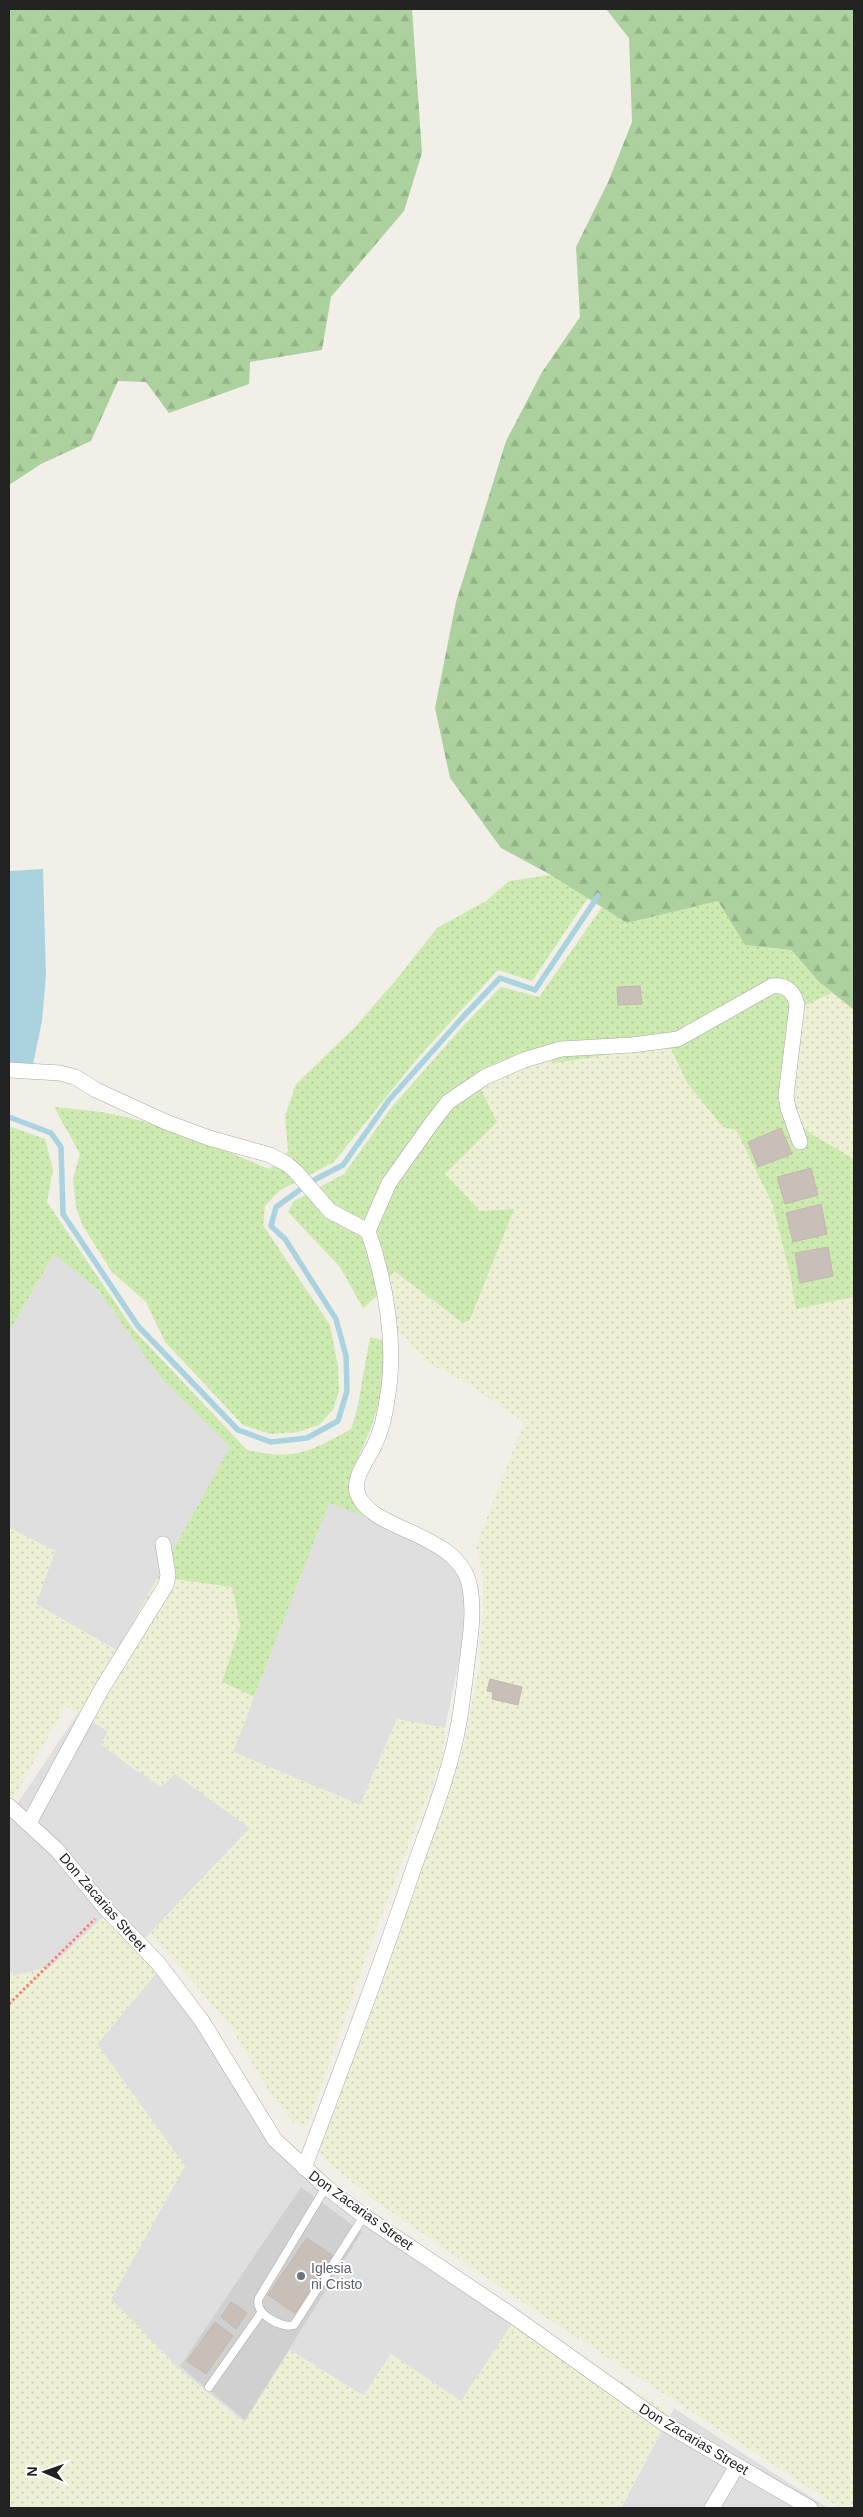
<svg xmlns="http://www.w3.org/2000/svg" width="863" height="2517" font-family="Helvetica,sans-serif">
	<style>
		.residential { fill: #e0dfdf }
		.religious { fill: #d0d0d0 }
		.farmland { fill: url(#farmland-dots) }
		.grass { fill: url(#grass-dots) }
		.forest { fill: url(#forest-firs) }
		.water { fill: #aad3df }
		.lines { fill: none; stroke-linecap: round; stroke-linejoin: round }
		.stream { stroke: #aad3df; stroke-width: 5.5 }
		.building { fill: #c7bfb8; stroke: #c4b6ab }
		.lane-casing { stroke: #a9a9a9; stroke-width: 9 }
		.street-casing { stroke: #a9a9a9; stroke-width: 16 }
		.path { stroke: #fa8072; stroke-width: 3; stroke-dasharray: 2.5 2.5; stroke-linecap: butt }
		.lane { stroke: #fff; stroke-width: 8 }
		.street { stroke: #fff; stroke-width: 15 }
		.worship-dot { fill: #6b7280; stroke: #fff; stroke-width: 2 }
		.labels { text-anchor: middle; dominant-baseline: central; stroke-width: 4; stroke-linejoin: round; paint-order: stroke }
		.street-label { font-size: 14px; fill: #222; stroke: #fff }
		.worship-label { font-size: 14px; fill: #5b616d; stroke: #fff; text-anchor: start }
	</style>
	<defs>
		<pattern id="farmland-dots" width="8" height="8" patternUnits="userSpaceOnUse" patternTransform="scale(1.25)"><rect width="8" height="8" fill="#eef0d5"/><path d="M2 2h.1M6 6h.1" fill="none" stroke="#ccceb7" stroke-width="1.8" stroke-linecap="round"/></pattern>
		<pattern id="grass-dots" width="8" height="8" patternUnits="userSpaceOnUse" patternTransform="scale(1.25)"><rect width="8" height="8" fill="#cdebb0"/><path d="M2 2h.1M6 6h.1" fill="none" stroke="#b0c997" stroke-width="1.8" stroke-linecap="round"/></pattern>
		<pattern id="forest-firs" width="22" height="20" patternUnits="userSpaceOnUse" patternTransform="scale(1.25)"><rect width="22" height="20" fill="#add19e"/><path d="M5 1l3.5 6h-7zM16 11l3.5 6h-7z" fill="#95b388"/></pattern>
	</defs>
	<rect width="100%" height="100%" fill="#f2efe9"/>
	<!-- residential -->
	<path class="residential" d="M54 1254 98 1290 161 1378 231 1447 118 1651 36 1604 55 1551 9 1528V1332Z
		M329 1502 448 1548 467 1600 463 1641 445 1728 397 1719 360 1805 233 1752Z
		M78 1713 109 1732 101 1744 138 1772 175 1774 250 1828 136 1948 102 1918 52 1966 14 1976 9 1970V1816Z
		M159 1970 259 2114 300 2158 353 2200 519 2314 461 2401 391 2354 364 2396 290 2350 245 2423 178 2368 111 2299 185 2166 97 2044Z
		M674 2408 733 2447 828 2508H621Z"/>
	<!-- religious -->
	<path class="religious" d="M301 2187 362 2232 245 2420 180 2366Z"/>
	<!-- farmland -->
	<path class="farmland" d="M832 993 854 1010V1159L813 1135 796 1122 789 1102 796 1025 806 1005Z
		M658 1047 671 1049 687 1083 736 1129 772 1203 790 1274 796 1308 854 1297V2508H840L525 2304 371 2198 329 2163 316 2148 463 1748 479 1668 483 1615V1575L476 1546 524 1422 467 1383 428 1363 391 1322 380 1294 394 1271 463 1323 471 1320 514 1209 480 1211 444 1174 496 1122 476 1079 543 1051Z
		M9 1528 55 1551 36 1604 117 1651 158 1577 232 1587 240 1626 222 1682 254 1697 233 1752 360 1805 397 1719 445 1728 442 1759 377 1927 307 2126 294 2124 270 2093 229 2024 150 1933 250 1828 175 1774 161 1787 101 1744 108 1731 65 1706 13 1799 9 1796Z
		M103 1918 159 1970 97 2044 185 2166 111 2299 178 2368 244 2423 290 2350 363 2396 391 2354 461 2401 519 2314 671 2414 620 2508H9V1970L14 1976 52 1966Z"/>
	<!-- grass -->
	<path class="grass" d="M551 875 588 898 532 981 498 970 416 1060 334 1162 279 1191 265 1206 263 1225 330 1325 338 1367 339 1391 333 1410 319 1425 298 1432 270 1434 243 1425 165 1342 146 1302 111 1271 83 1226 76 1208 73 1178 80 1154 54 1107C71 1109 89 1110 107 1113 163 1123 217 1147 269 1169L288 1151 285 1116 296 1084 354 1028 396 980 437 928 486 901 509 881Z
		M718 901 745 945 790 950 819 982 832 993 806 1005 796 1025 789 1102 796 1122 813 1135 854 1159V1297L796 1309 790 1274 772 1203 736 1130 723 1127 687 1083 671 1049 658 1047 555 1063 543 1051 476 1079 497 1122 445 1174 480 1211 514 1209 470 1320 463 1323 394 1271 380 1294 363 1308 340 1267 288 1212 294 1201 344 1174 391 1108 464 1025 501 987 539 997 602 907 627 923Z
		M9 1126 45 1139 53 1170 47 1202 133 1329 247 1450C293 1461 310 1452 351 1429L357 1410 370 1337 383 1340C388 1396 372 1427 350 1476L355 1495 388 1525 329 1503 254 1697 222 1682 240 1626 232 1587 158 1577 230 1447 161 1378 98 1290 54 1254 9 1332Z"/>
	<!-- forest -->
	<path class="forest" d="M9 9H412L422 153 404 211 331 297 322 350 250 362 249 384 169 413 146 382 118 381 91 441 41 464 9 485Z
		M606 9H854V1010L819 982 791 950 745 945 718 901 627 923 551 875 501 848 450 778 435 708 456 602 506 441 542 372 580 317 576 247 609 180 632 122 629 38Z"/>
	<!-- water -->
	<path class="water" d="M43 869 46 976 42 1021 33 1064 9 1062V871Z"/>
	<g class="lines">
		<!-- stream -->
		<path class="stream" d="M9 1117 51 1133 61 1147 63 1214 138 1326 238 1430 271 1442 307 1438 338 1421 347 1391 346 1356 336 1319 285 1239 271 1226 276 1207 312 1181 343 1165 389 1100 462 1018 500 978 535 990 598 896"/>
	</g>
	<!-- building -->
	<path class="building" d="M640 986 642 1004 618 1005 617 987Z
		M781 1128 792 1154 758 1167 748 1142Z
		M811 1168 818 1195 785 1204 777 1177Z
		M821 1204 827 1234 793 1242 786 1213Z
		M828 1247 833 1276 800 1283 795 1253Z
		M490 1679 522 1687 518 1705 492 1699 493 1692 487 1691Z
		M307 2238 333 2256 295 2313 268 2295Z
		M231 2302 247 2313 236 2329 221 2317Z
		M215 2322 233 2336 206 2374 187 2361Z"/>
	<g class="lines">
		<!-- lane casing -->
		<g class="lane-casing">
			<path id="lane" d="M326 2187 259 2298C253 2313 281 2329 294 2325L364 2216
				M209 2387 261 2313"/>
		</g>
		<!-- street casing -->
		<g class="street-casing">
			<path id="street" d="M9 1070 60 1073 75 1077 96 1090 166 1122 209 1138 270 1155 287 1164 296 1172 330 1211 368 1231C386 1283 397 1345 387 1400 385 1415 381 1431 375 1444 369 1458 353 1476 357 1492 368 1532 461 1531 470 1588 475 1615 469 1645 466 1671 464 1688 462 1706 459 1722 450 1775 428 1826 411 1876 378 1974 341 2071 304 2168
				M368 1231 389 1183 431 1124 448 1102 485 1077 524 1060 561 1049 632 1045 678 1039 772 986C785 984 794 991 797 1005L786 1096 788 1108 800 1142
				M9 1806 57 1850 106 1909 158 1963 202 2021 275 2140 326 2187 364 2216 513 2316 662 2422 810 2508
				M29 1823 101 1690 166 1585 168 1575 163 1544
				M712 2508 737 2466"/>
		</g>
		<!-- path -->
		<path class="path" d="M9 2004 95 1919"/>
		<!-- lane -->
		<use href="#lane" class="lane"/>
		<!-- street -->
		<use href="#street" class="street"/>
	</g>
	<!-- markers -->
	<circle class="worship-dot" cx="301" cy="2276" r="5"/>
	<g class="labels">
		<!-- street labels -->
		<g class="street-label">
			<text transform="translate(103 1902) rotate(49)">Don Zacarias Street</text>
			<text transform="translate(361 2210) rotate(36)">Don Zacarias Street</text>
			<text transform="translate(694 2439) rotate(31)">Don Zacarias Street</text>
		</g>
		<!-- worship labels -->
		<g class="worship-label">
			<text x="311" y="2268">Iglesia<tspan x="311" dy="16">ni Cristo</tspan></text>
		</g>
	</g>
	<!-- border -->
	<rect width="863" height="2517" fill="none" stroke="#222222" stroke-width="20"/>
	<!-- north arrow -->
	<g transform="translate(45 2472) rotate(272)" stroke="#ffffff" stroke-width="4" paint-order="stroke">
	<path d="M0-4L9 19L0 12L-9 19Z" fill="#222222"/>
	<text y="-8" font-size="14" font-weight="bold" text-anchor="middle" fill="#222222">N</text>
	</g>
</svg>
